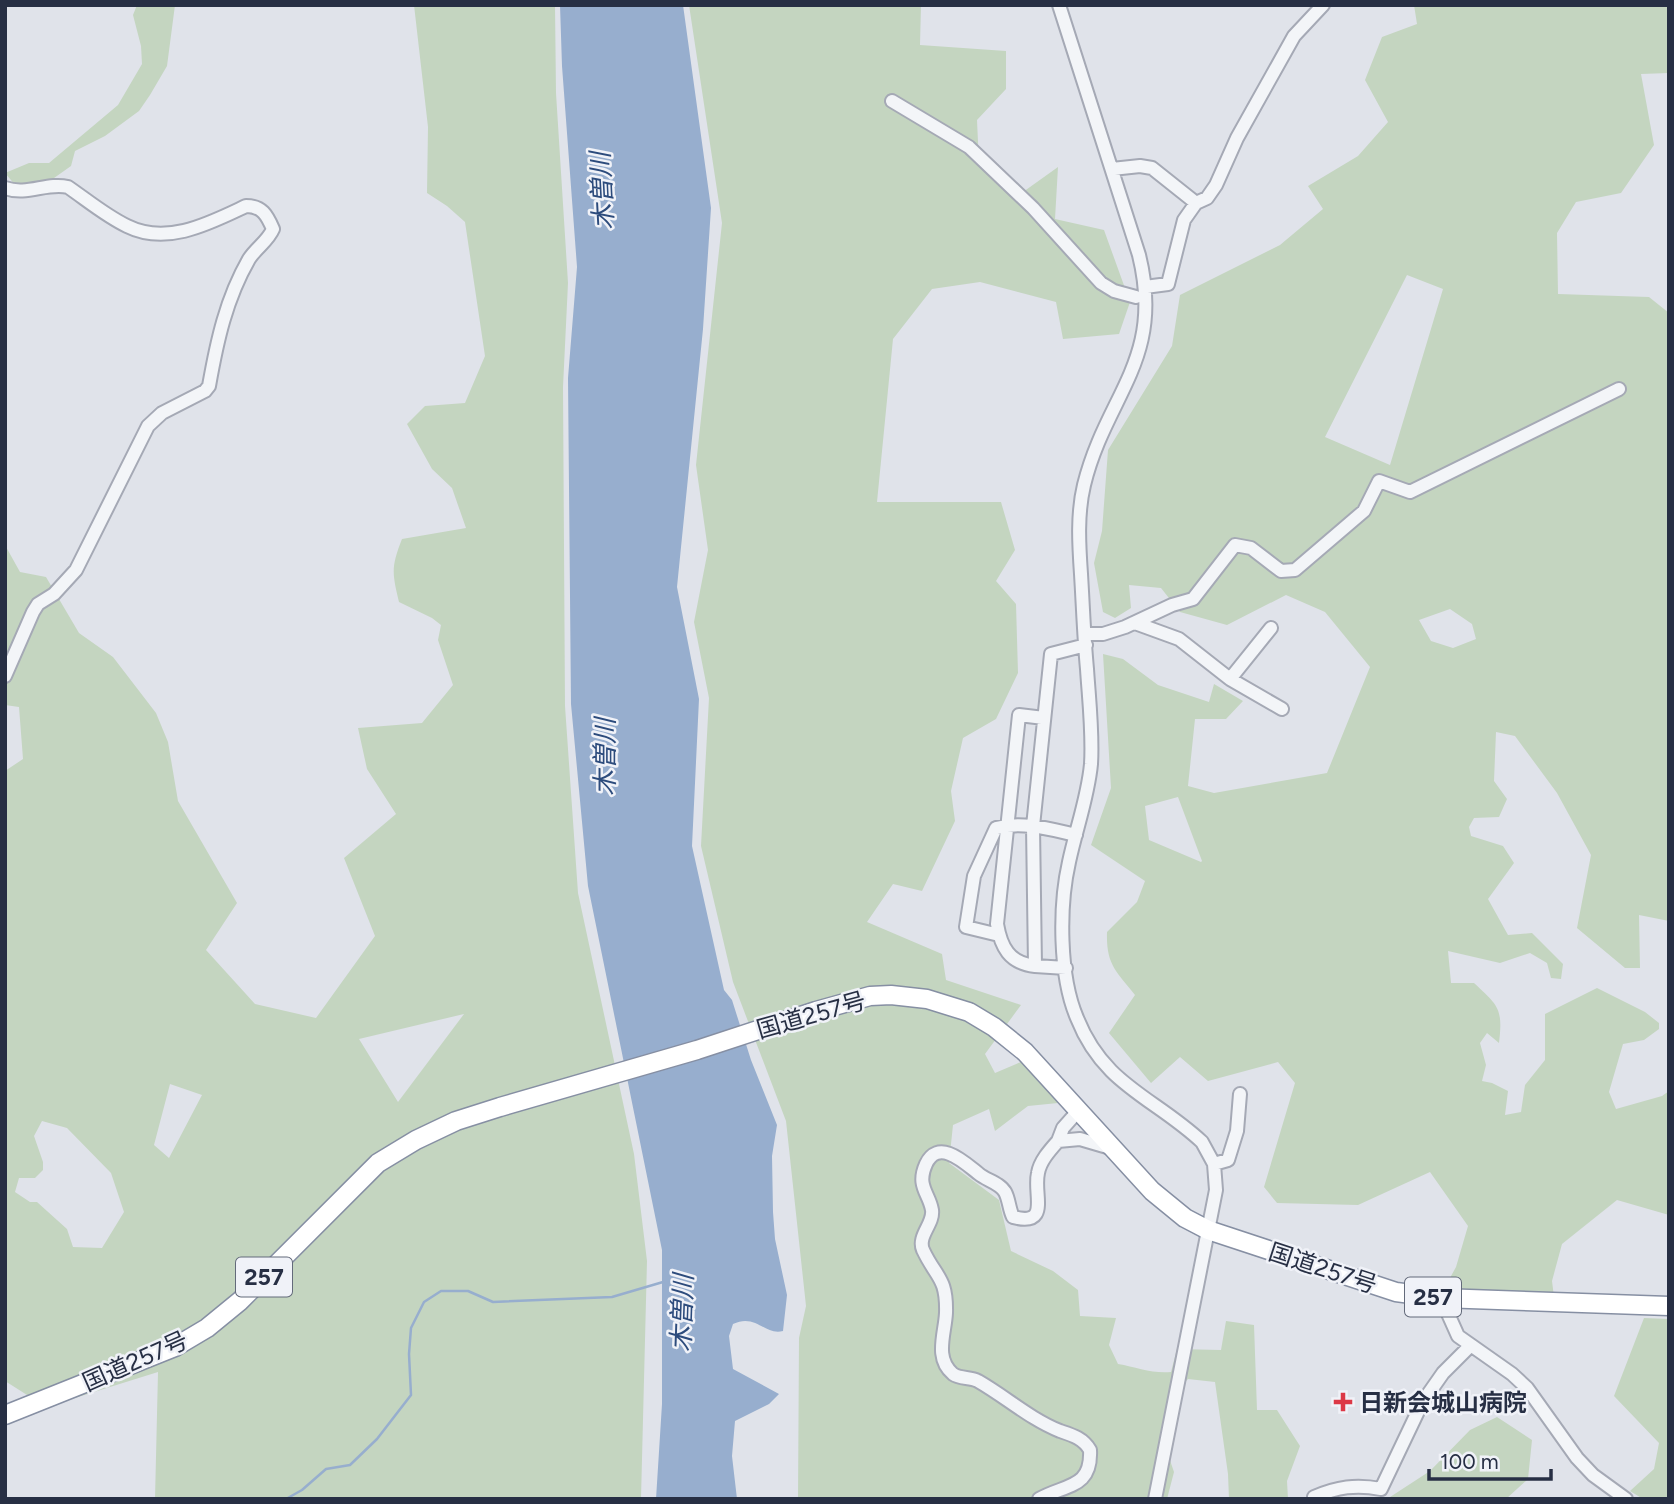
<svg xmlns="http://www.w3.org/2000/svg" width="1674" height="1504" font-family="Figtree,'Noto Sans JP',sans-serif">
	<style>
		.green { fill: #c4d5c0; fill-rule: evenodd }
		.water { fill: #97aece }
		.lines { fill: none; stroke-linecap: round; stroke-linejoin: round }
		.stream { stroke: #97aece; stroke-width: 2.5 }
		.minor-casing { stroke: #a5a9b5; stroke-width: 16 }
		.highway-casing { stroke: #868fa3; stroke-width: 21 }
		.minor { stroke: #f3f5f8; stroke-width: 12 }
		.highway { stroke: #fff; stroke-width: 18 }
		.poi-dot { fill: #dc3846; stroke: #f0f2f8; stroke-width: 2.5 }
		.labels { text-anchor: middle; dominant-baseline: central; stroke-width: 5; stroke-linejoin: round; paint-order: stroke }
		.shield { fill: #f0f2f8; stroke: #636a7a; stroke-width: 2 }
		.shield-label { font-size: 23px; font-weight: bold; fill: #272f44 }
		.street-label { font-size: 24px; fill: #272f44; stroke: #f0f2f8 }
		.poi-label { font-size: 24px; font-weight: bold; fill: #272f44; stroke: #f0f2f8; text-anchor: start }
		.water-label { font-size: 26px; font-style: italic; fill: #2c4b7c; stroke: #f0f2f8 }
	</style>
	<rect width="100%" height="100%" fill="#e0e3ea"/>
	<!-- green -->
	<path class="green" d="M137 5H175L167 66 150 95 139 111 105 136 75 151 71 166 47 183 16 186 5 173 29 163H49L118 105 142 64 141 46 133 15Z
		M414 5H555L556 93 568 283 563 387 565 706 578 893 634 1154 647 1261 641 1499H155L158 1372 46 1407 5 1381V771L23 759 19 707 5 705V545L20 572 46 577 79 633 113 657 156 713 168 742 178 801 237 903 206 950 255 1004 316 1018 375 936 344 858 396 814 367 769 358 728 422 723 453 685 438 640 441 625 432 618 399 602C392 573 391 567 402 539L466 528 452 488 432 469 407 424 425 406 465 403 485 356 465 222 447 206 427 193 428 127ZM464 1014 398 1102 359 1039ZM170 1084 202 1095 169 1158 154 1145ZM42 1121 67 1128 111 1173 124 1212 102 1248 73 1247 67 1229 37 1202H30L15 1192 19 1178H35L43 1170V1162L34 1136Z
		M689 5H921L920 45 1006 51V89L977 120 979 164 1016 197 1058 167 1055 219 1104 230 1130 302 1119 334 1063 339 1056 302 980 282 932 289 893 339 877 502H1001L1015 550 996 581 1016 604 1018 673 996 719 963 738 951 791 955 821 922 891 893 884 867 922 942 954 946 980 1021 1005 985 1054 995 1073 1021 1062 1058 1103 1028 1106 995 1131 989 1109 953 1125 949 1163 999 1200 1011 1251 1053 1271 1078 1290 1080 1316 1116 1318 1109 1345 1118 1364C1136 1367 1153 1374 1171 1372L1177 1349 1221 1350 1226 1321 1254 1325 1257 1410H1277L1300 1446 1287 1481 1288 1499H1229L1228 1474 1215 1382 1188 1379 1170 1398 1162 1437 1174 1472 1167 1499H798L799 1338 806 1306 786 1121 733 982 701 846 709 698 694 622 708 550 696 465 722 223Z
		M1414 5H1669V73L1641 74 1654 145 1621 193 1576 202 1557 233 1558 294 1649 297 1669 313V921L1639 915 1640 968H1625L1577 928 1591 855 1557 793 1515 736 1496 732 1494 781 1507 799 1499 817 1474 818 1469 827 1471 836 1503 846 1514 863 1488 899 1508 935 1532 933 1563 964 1561 979 1551 978 1547 963 1530 953 1500 963 1448 951 1451 983H1474C1499 1006 1503 1009 1499 1043L1487 1033 1480 1043 1486 1065 1482 1081 1492 1083 1508 1091 1505 1115 1521 1112 1525 1085 1545 1060V1014L1597 988 1645 1012 1659 1023V1029L1644 1040 1623 1044 1609 1092 1616 1109 1662 1096 1669 1091V1215L1617 1200 1562 1244 1552 1281 1554 1297 1496 1295 1445 1287 1456 1267 1468 1226 1430 1172 1358 1205 1277 1203 1264 1187 1295 1083 1278 1062 1208 1081 1180 1057 1151 1083 1109 1033 1135 995C1116 971 1106 965 1107 932L1137 902 1145 881 1091 845 1111 788 1103 654 1123 659 1158 685 1209 702 1214 684 1243 701 1226 719H1195L1188 786 1214 793 1327 773 1370 667 1325 612 1286 595 1227 625 1180 612 1161 588 1129 585 1131 608 1115 618 1103 612 1094 563 1102 531 1108 450 1172 346 1180 295 1280 245 1323 209 1308 186 1358 156 1388 122 1365 80 1382 37 1417 24ZM1407 275 1443 289 1390 465 1325 437ZM1450 609 1472 624 1476 639 1453 648 1431 641 1419 620ZM1178 797 1202 861 1201 862 1149 840 1145 806Z
		M1644 1318 1669 1319V1499H1643L1630 1491 1654 1469 1659 1443 1614 1396Z
		M1497 1417 1532 1440 1528 1479 1506 1499H1387L1430 1471 1470 1430Z"/>
	<!-- water -->
	<path class="water" d="M560 5H683L711 208 703 329 677 587 699 699 692 846 724 990 732 1000 751 1060 777 1125 772 1156 773 1212 775 1239 787 1295 783 1331C765 1336 756 1313 733 1324L729 1336 733 1369 779 1394 769 1404 735 1421 732 1456 737 1499H656L662 1404V1250L588 886 571 704 568 378 577 267 562 66Z"/>
	<g class="lines">
		<!-- stream -->
		<path class="stream" d="M286 1499 302 1490 326 1469 350 1465 377 1439 411 1395 409 1354 411 1328 424 1302 441 1291H468L493 1302 612 1297 663 1282"/>
		<!-- minor casing -->
		<g class="minor-casing">
			<path id="minor" d="M1059 5 1139 255C1165 360 1106 395 1084 485 1077 514 1079 545 1081 574 1083 606 1084 638 1087 669 1089 700 1093 733 1091 764 1088 797 1076 829 1069 862 1059 906 1059 976 1077 1018 1104 1086 1154 1097 1202 1142L1214 1164 1216 1190 1155 1499
				M892 101 969 147 1033 208 1101 283 1114 291 1136 297
				M1112 169 1140 166 1152 168 1196 203
				M5 188C27 196 47 182 68 187 87 200 106 216 127 226 167 246 210 223 246 206 262 206 267 215 273 229 268 241 256 248 249 259 226 299 217 341 209 386L205 391 162 413 148 426 76 570 54 594 38 604 33 612 5 676
				M1145 287 1168 284 1184 220 1196 203 1207 198 1216 185 1237 138 1294 36 1323 5
				M1135 623 1179 639 1230 679 1282 709
				M1085 634H1103L1125 627 1172 605 1193 599 1235 545 1251 548 1281 571 1295 570 1364 511 1379 481 1410 492 1619 389
				M1230 679 1271 628
				M999 935 966 927 974 876 996 828C1023 821 1049 829 1076 835
				M1035 966C1009 963 1001 947 997 924L1019 715 1044 718
				M1066 968 1035 966 1033 826 1051 654 1086 645
				M1058 1141 1063 1128 1079 1110
				M1214 1164 1228 1160 1237 1131 1240 1094
				M1441 1298 1458 1336 1512 1374 1527 1388 1577 1458 1593 1475 1626 1499
				M1314 1497C1337 1487 1356 1484 1381 1489L1422 1403 1443 1373 1470 1346
				M1039 1499C1065 1484 1092 1489 1090 1450 1083 1438 1072 1435 1060 1431 1030 1419 1006 1397 978 1381 970 1377 960 1379 953 1374 934 1358 945 1334 946 1313 947 1277 936 1278 923 1250 917 1236 934 1224 932 1210 929 1193 916 1186 926 1164 939 1137 966 1164 979 1174 986 1180 1000 1183 1005 1192 1009 1199 1009 1209 1013 1217 1051 1227 1033 1194 1038 1173 1040 1161 1050 1150 1058 1141L1080 1139 1114 1149"/>
		</g>
		<!-- highway casing -->
		<g class="highway-casing">
			<path id="highway" d="M5 1415 175 1347 207 1328 240 1301 378 1163 416 1140 456 1121 500 1107 697 1050 816 1011 870 996 891 995 927 999 969 1012 994 1027 1025 1052 1152 1191 1185 1218 1208 1230 1396 1292 1441 1298 1669 1306"/>
		</g>
		<!-- minor -->
		<use href="#minor" class="minor"/>
		<!-- highway -->
		<use href="#highway" class="highway"/>
	</g>
	<!-- markers -->
	<path class="poi-dot" d="M1339.5 1391.5h7v7h7v7h-7v7h-7v-7h-7v-7h7z"/>
	<g class="labels">
		<!-- shield labels -->
		<g class="shield">
			<rect x="236" y="1257.5" width="56" height="39" rx="5"/>
			<rect x="1405" y="1277.5" width="56" height="39" rx="5"/>
		</g>
		<g class="shield-label">
			<text x="264" y="1277">257</text>
			<text x="1433" y="1297">257</text>
		</g>
		<!-- street labels -->
		<g class="street-label">
			<text transform="translate(811 1015) rotate(-16)">国道257号</text>
			<text transform="translate(1323 1268) rotate(18)">国道257号</text>
			<text transform="translate(135 1361) rotate(-24)">国道257号</text>
		</g>
		<!-- poi labels -->
		<g class="poi-label">
			<text x="1359" y="1402">日新会城山病院</text>
		</g>
		<!-- water labels -->
		<g class="water-label">
			<text transform="translate(602 191) rotate(-93)">木曽川</text>
			<text transform="translate(605 757) rotate(-90)">木曽川</text>
			<text transform="translate(682 1313) rotate(-88)">木曽川</text>
		</g>
	</g>
	<!-- border -->
	<rect width="1674" height="1504" fill="none" stroke="#272f44" stroke-width="14"/>
	<!-- scale -->
	<path d="M1429 1469v10h122v-10" fill="none" stroke="#272f44" stroke-width="3.5"/>
	<text x="1440" y="1469" font-size="21" fill="#272f44" stroke="#f0f2f8" stroke-width="5" paint-order="stroke">100 m</text>
</svg>
